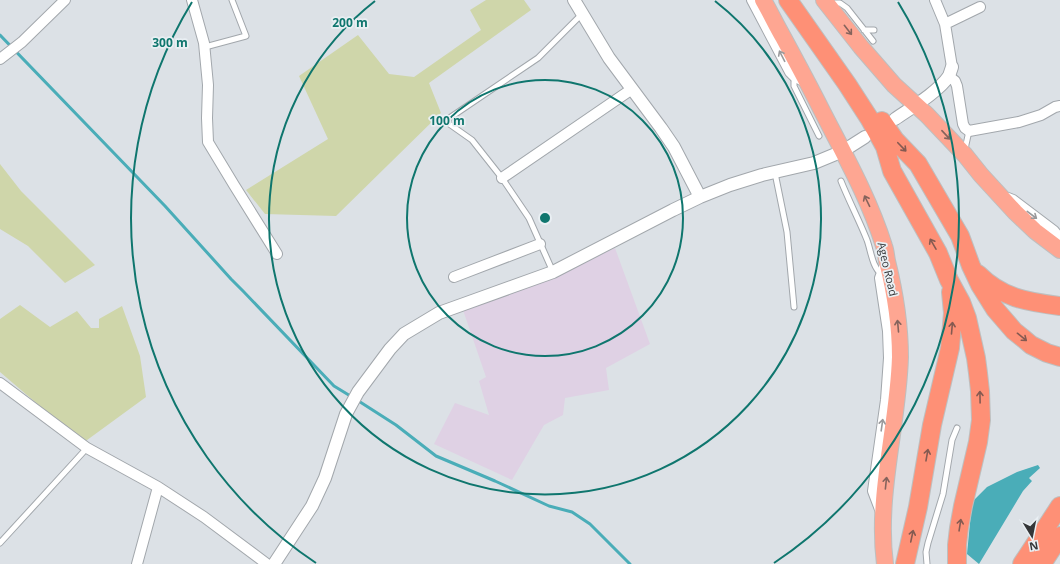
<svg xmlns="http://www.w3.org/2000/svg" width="1060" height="564" font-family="'Open Sans',sans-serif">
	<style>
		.industrial { fill: #dfd1e4 }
		.green { fill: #cfd6aa }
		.water { fill: #4aadb8 }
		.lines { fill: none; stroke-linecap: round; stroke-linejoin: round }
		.stream { stroke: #4aadb8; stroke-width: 3 }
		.service-casing { stroke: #a2a7ac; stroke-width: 7 }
		.minor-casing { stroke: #a2a7ac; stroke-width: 12 }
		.tertiary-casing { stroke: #a2a7ac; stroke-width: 14 }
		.trunk-casing { stroke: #bebfbf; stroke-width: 18 }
		.motorway-casing { stroke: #bebfbf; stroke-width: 20 }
		.service { stroke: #fff; stroke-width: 5 }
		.minor { stroke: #fff; stroke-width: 10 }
		.tertiary { stroke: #fff; stroke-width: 12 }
		.trunk { stroke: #fea692; stroke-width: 16 }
		.motorway { stroke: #fe9076; stroke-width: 18 }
		.oneway { stroke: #85635c }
		.oneway2 { stroke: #9a9a9c }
		.oneway3 { stroke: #855a51 }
		.ring { fill: none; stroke: #0f766e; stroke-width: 2 }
		.labels { text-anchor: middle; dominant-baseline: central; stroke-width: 3.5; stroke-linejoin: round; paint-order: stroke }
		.street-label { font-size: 11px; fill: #343638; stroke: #e9eff3 }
		.centre { fill: #0f766e; stroke: #e9eff3; stroke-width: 2 }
		.ring-label { font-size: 12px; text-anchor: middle; font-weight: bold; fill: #0f766e; stroke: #e9eff3; stroke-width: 3.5; stroke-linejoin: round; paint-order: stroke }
	</style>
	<rect width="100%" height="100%" fill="#dce1e6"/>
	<!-- industrial -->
	<path class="industrial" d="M615 248 650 344 606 368 609 390 565 398 563 415 544 425 512 480 434 444 455 403 489 415 479 381 486 377 463 310 554 277Z"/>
	<!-- green -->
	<path class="green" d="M486 0H524L531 10 429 83 441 113 336 216 265 214 246 190 328 139 299 76 358 35 389 74 414 77 481 30 470 10Z
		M0 164 21 191 95 265 65 283 28 246 0 229Z
		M20 305 50 327 77 311 91 328H99V319L122 306 140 356 146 397 83 443 0 372V319Z"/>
	<!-- water -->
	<path class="water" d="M1038 465 1040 468 1029 478 1032 481 1023 491 979 564 967 554 972 502 987 487 1017 472Z"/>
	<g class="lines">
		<!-- stream -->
		<path class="stream" d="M0 35 165 206 231 279 243 291 334 386 352 397
			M357 400 396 425 436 456 495 481 549 506 572 512 590 524 630 564"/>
		<!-- service casing -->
		<g class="service-casing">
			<path id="service" d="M836 3H840L847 8 873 41
				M864 30H874
				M205 47 246 36 232 0
				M795 77 794 82V86L819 136
				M965 149 969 131
				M775 173 787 232 794 307
				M841 181C849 201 859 220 867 240 871 251 872 266 881 274
				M553 272 529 218 502 178 472 140 445 121 538 58 582 14
				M0 543 87 448
				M927 564 926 552 928 543 943 494 952 440 957 428"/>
		</g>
		<!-- minor casing -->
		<g class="minor-casing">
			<path id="minor" d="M192 0 204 43 208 85 207 118 208 142 234 185 277 254
				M752 0 790 72 795 77 808 83
				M935 0 945 24 952 67
				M945 24 980 7
				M0 59 22 42 65 0
				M948 76 955 81 957 86 963 124 965 128 969 131 1019 122 1041 115 1055 107 1060 106
				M502 178 632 89
				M1008 198 1013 200 1054 231 1058 236 1060 240
				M454 277 540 244
				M0 383 87 448 158 487 204 517 267 564
				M881 512 873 491 886 400 889 358 888 331 880 278 887 260
				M137 564 158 487"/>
		</g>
		<!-- tertiary casing -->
		<g class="tertiary-casing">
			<path id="tertiary" d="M574 0 609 58 661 128 674 147 700 197
				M895 119C911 108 938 92 949 76 950 73 951 70 952 67
				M274 564 312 506 325 478 346 414 358 392 390 349 404 334 439 313 553 272 673 210 700 197 730 185 762 175 814 163 843 151 865 137"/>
		</g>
		<!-- trunk casing -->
		<g class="trunk-casing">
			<path id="trunk" d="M763 0C770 12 776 25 783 37 796 61 809 85 821 109 844 154 869 198 884 246 886 251 886 256 887 261 895 293 900 324 900 357 898 426 876 495 885 564
				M824 0 861 47 894 85 927 115 965 155 981 175 1015 212 1035 231 1060 250"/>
		</g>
		<!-- motorway casing -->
		<g class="motorway-casing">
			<path id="motorway" d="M788 0 847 84 869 118 885 147 892 171 938 253 949 280 961 302 967 318 976 358 978 373 980 391 981 420 978 442 963 506 959 528 957 545V564
				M882 121 895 140 918 164 960 236 971 266 980 285 995 309 1014 331 1024 339 1031 345 1047 353 1060 357
				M978 274C1002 298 1027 302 1060 306
				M905 564 918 507 932 425 950 348 953 313 951 292
				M1022 564 1060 506
				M1042 564 1060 536"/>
		</g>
		<!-- service -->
		<use href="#service" class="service"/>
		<!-- minor -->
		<use href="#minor" class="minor"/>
		<!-- tertiary -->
		<use href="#tertiary" class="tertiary"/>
		<!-- trunk -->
		<use href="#trunk" class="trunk"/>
		<!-- motorway -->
		<use href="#motorway" class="motorway"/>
	</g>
	<!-- one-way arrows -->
	<defs><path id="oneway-shaft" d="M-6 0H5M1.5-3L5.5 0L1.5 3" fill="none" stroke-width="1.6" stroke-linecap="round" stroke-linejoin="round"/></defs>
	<g class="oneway">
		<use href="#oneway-shaft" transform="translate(848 30) rotate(52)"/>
		<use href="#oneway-shaft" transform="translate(946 135) rotate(47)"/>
		<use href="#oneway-shaft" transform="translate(867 201) rotate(-116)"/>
		<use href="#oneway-shaft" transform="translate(898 326) rotate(-95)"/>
		<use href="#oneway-shaft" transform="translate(886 483) rotate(-84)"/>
	</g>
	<g class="oneway2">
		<use href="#oneway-shaft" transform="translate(782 56) rotate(-117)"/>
		<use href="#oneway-shaft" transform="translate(1032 215) rotate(37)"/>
		<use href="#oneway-shaft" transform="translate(882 425) rotate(-82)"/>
	</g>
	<g class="oneway3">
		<use href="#oneway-shaft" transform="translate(902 147) rotate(46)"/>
		<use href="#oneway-shaft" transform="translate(933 244) rotate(-120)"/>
		<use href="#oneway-shaft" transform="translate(952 328) rotate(-85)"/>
		<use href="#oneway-shaft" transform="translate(1022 337) rotate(39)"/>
		<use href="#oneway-shaft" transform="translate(980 397) rotate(-91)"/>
		<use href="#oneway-shaft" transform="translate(927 455) rotate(-80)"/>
		<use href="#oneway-shaft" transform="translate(960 525) rotate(-81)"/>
		<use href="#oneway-shaft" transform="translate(912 536) rotate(-78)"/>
	</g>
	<!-- distance rings -->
	<g class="ring">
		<circle cx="545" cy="218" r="138"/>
		<path d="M715 1A276 276 0 1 1 375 1"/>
		<path d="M316 563A414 414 0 0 1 192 2M898 2A414 414 0 0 1 774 563"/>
	</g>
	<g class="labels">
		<!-- street labels -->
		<g class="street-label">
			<text transform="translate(888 269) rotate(77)">Ageo Road</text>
		</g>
	</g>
	<circle cx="545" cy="218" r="6" class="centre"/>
	<g class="ring-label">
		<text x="350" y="27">200 m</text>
		<text x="170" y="47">300 m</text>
		<text x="447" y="125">100 m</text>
	</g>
	<!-- north arrow -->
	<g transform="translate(1032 536) rotate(170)" stroke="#e9eff3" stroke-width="3" paint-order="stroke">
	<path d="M0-3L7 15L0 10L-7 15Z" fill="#343638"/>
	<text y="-6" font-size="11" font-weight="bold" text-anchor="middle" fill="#343638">N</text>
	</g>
</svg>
